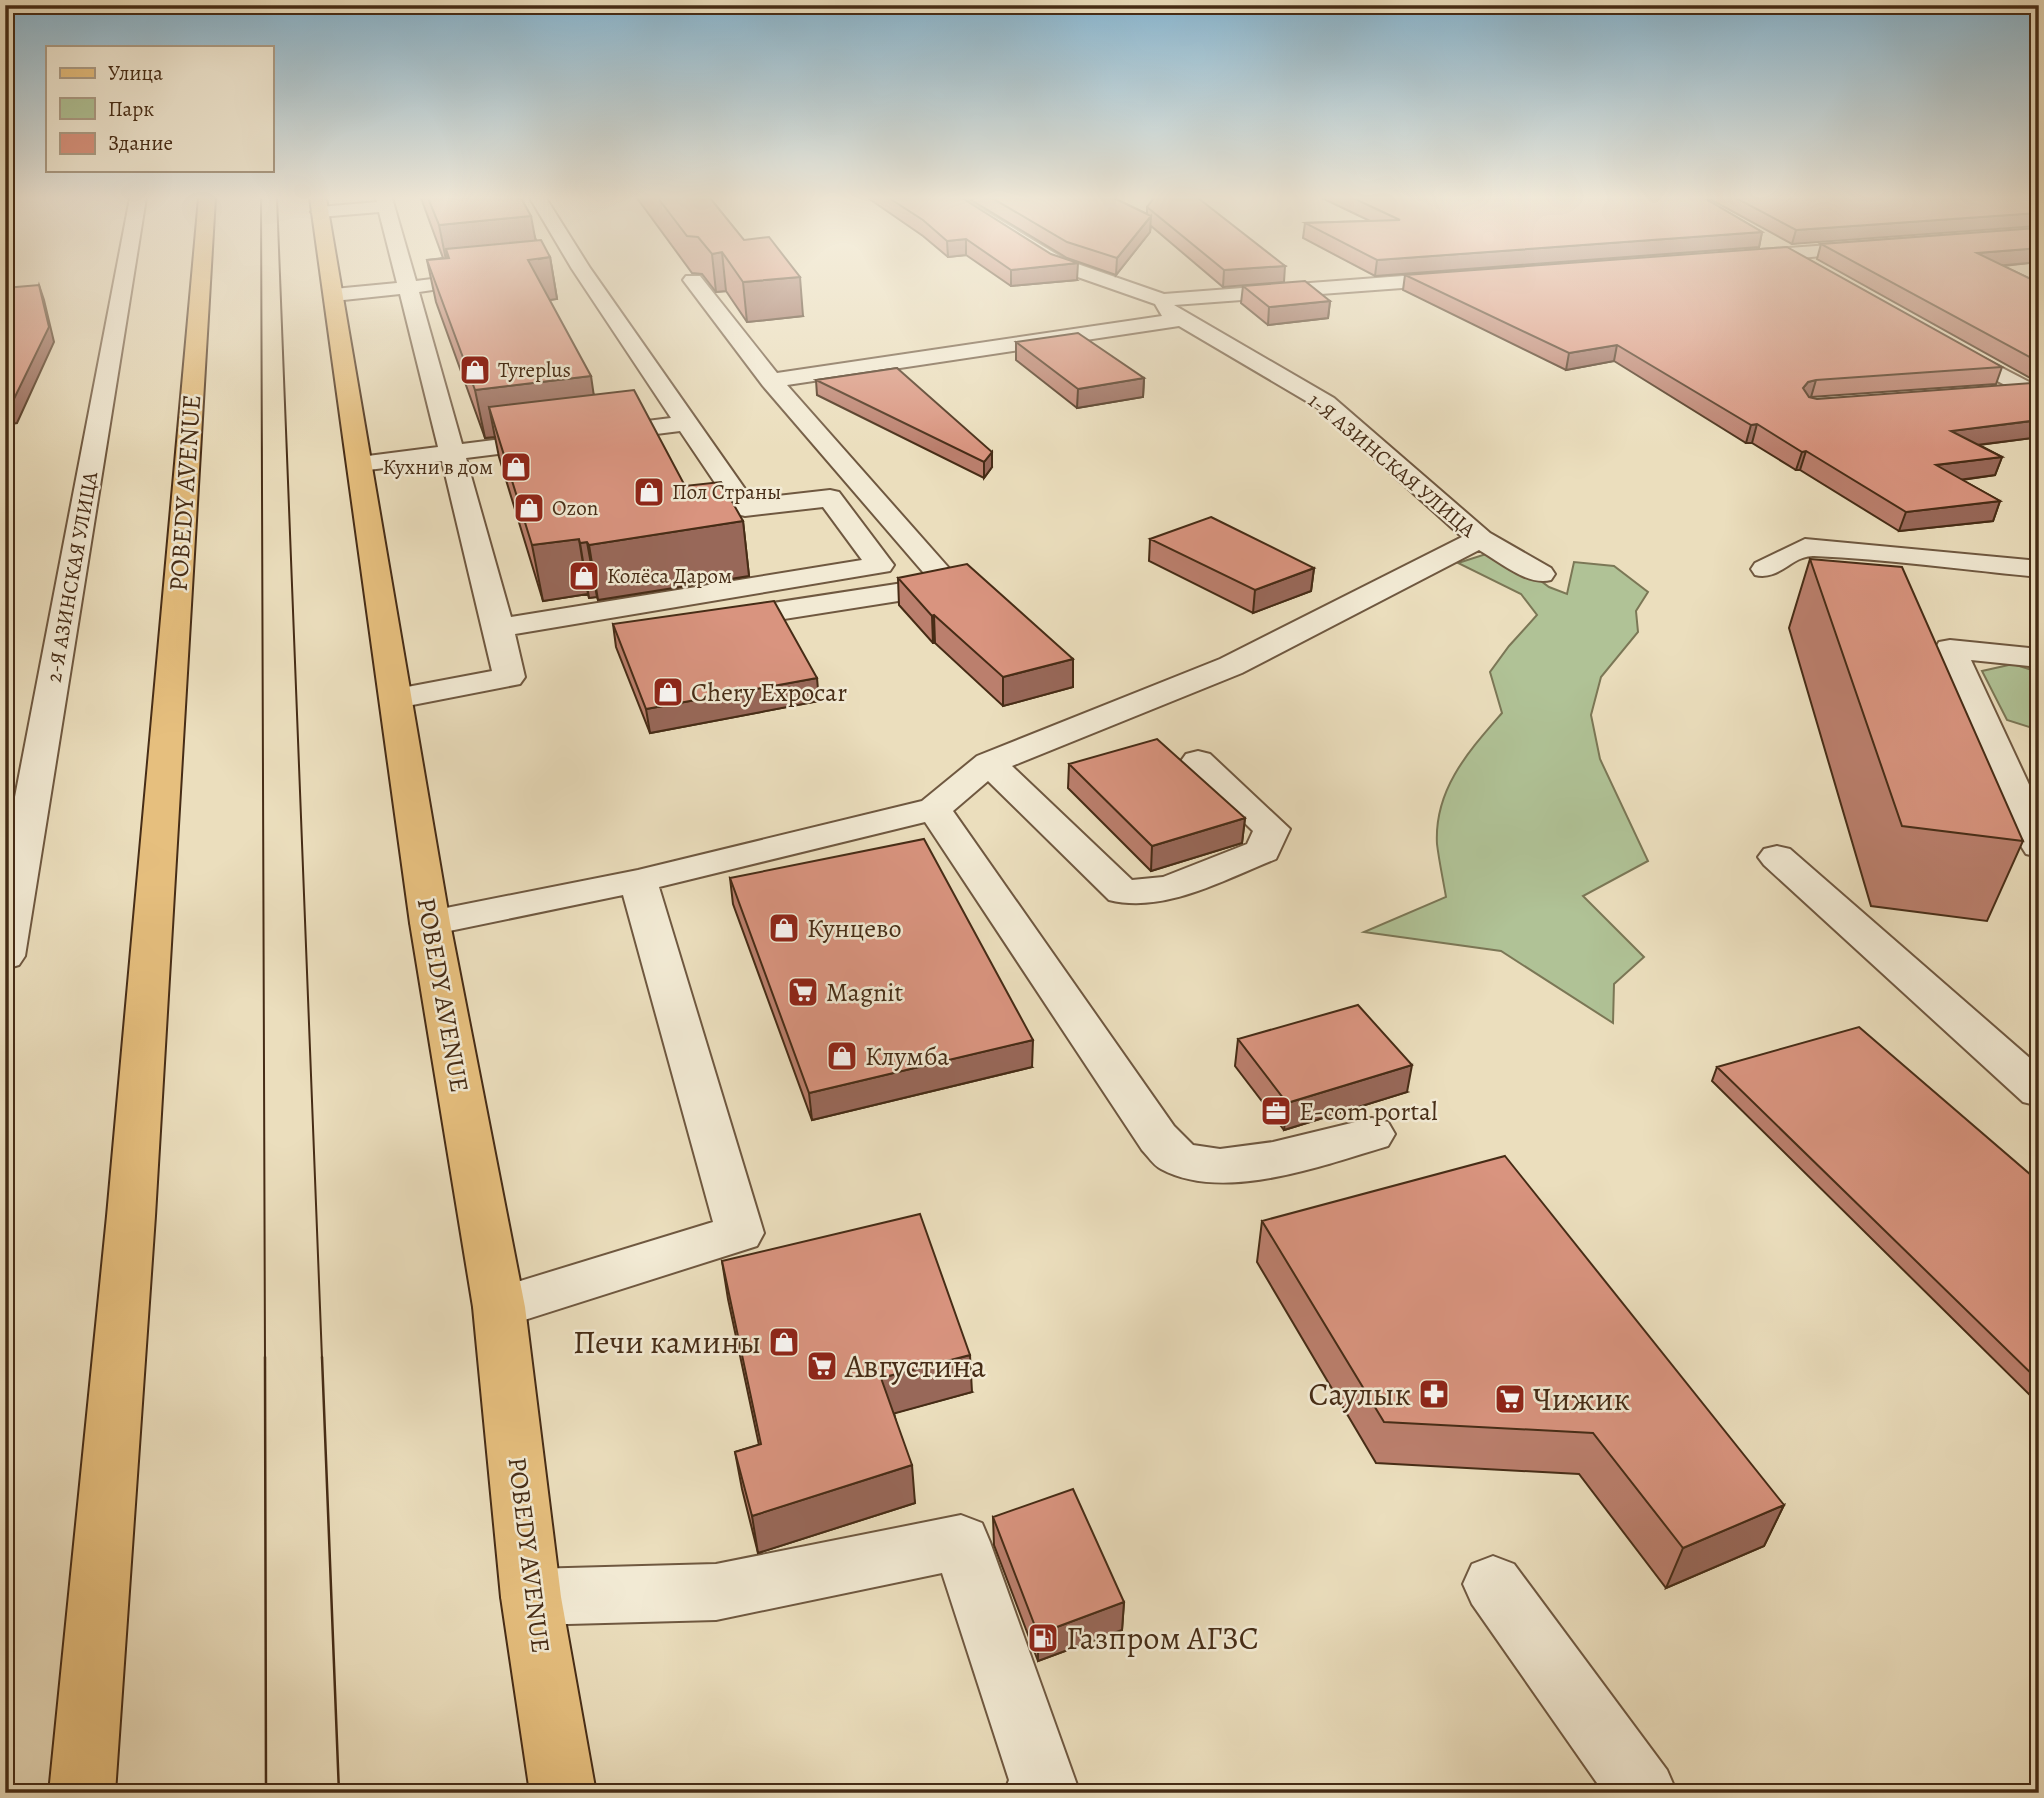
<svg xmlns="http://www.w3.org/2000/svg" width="2044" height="1798" font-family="Alegreya,serif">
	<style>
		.green { fill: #b0c296; stroke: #7b7756; stroke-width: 2 }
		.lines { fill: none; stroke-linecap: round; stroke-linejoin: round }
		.minor-casing { stroke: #6f5840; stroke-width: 4 }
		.major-casing { stroke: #462c16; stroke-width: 4 }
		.minor { fill: #f2ead4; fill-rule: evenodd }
		.major { fill: #e6bf7e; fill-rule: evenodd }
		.tram-far1 { stroke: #462c16; stroke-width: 2 }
		.tram { stroke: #462c16; stroke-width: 2.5 }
		.wall { fill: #bb7f6d; stroke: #462c16; stroke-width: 2 }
		.shaded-wall { fill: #986859; stroke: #462c16; stroke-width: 2 }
		.building { fill: #d9947f; stroke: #462c16; stroke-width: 2 }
		.labels { text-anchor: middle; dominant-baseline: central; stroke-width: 5; stroke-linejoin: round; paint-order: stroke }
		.far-poi-label { font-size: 21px; fill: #462c16; stroke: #f2ead4; text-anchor: start }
		.far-street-label { font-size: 21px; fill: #462c16; stroke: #f2ead4 }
		.street-label { font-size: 26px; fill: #462c16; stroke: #f2ead4 }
		.poi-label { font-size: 26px; fill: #462c16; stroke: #f2ead4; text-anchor: start }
		.near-poi-label { font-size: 32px; fill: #462c16; stroke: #f2ead4; text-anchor: start }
	</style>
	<rect width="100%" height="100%" fill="#ebdebd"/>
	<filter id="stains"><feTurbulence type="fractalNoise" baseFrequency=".00286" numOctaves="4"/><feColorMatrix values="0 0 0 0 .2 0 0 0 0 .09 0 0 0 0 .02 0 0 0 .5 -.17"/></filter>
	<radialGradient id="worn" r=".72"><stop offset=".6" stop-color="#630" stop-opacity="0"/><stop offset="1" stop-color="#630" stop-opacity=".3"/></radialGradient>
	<!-- green -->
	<path class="green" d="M1486 554 1521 566 1549 587 1567 594 1574 562 1614 566 1648 592 1636 611 1638 632 1601 677 1591 715 1600 759 1648 861 1583 896 1644 957 1614 984 1613 1023 1501 951 1364 932 1446 897C1443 879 1439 861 1437 844 1434 789 1469 751 1502 713L1490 672 1509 646 1537 615 1521 594 1458 563Z
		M2013 664 2032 670 2039 685V730L2007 720 1982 671Z"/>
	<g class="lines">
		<!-- minor casing -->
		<g class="minor-casing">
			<path id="minor" d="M130 198H146L25 956 19 965 5 969V849Z
				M376 198H392L416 281 432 279 442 285 439 289 419 292 462 444 671 418 572 269 530 198H546L590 268 752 499 830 490 839 492 894 565 890 571 515 634 525 677 520 684 397 708 386 705 381 698 386 691 492 671 442 461 360 471 351 469 348 464 351 459 360 457 438 447 400 294 334 301 324 295 334 289 397 283 379 212 320 217 311 212 320 207 377 202ZM680 431 736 514 745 516 823 507 862 560 511 617 466 458Z
				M944 198H963L1066 260 1164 294 1456 272 1466 278 1456 284 1174 305 1334 398 1490 533 1551 568 1555 574 1551 580C1527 586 1500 562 1479 550L1242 673 1012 766 1132 880 1163 877 1247 844 1253 831 1181 761 1186 754 1198 751 1210 754 1290 829 1276 859C1225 879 1165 914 1109 900L988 781 953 811 1174 1126 1193 1145 1220 1149 1273 1142 1372 1118 1388 1122 1395 1134 1388 1146C1324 1165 1224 1203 1161 1169 1153 1165 1148 1156 1142 1150L925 822 659 887 764 1233 757 1246 499 1328 481 1321 473 1307 481 1293 713 1222 623 895 430 935 416 932 410 923 416 914 638 870 922 801 977 756 1220 659 1462 537 1318 408 1179 326 787 385 963 584 959 590 949 593 727 628 716 625 712 619 716 613 727 610 929 579 763 386 686 284 683 280 686 276H700L777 373 1162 316 1155 304 1052 268Z
				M1871 242 1877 243 1880 247 1877 251 1746 263 1737 257 1746 251Z
				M1954 343 2039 387V403L1946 354 1943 349 1946 344Z
				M1805 539 2039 561V577C1964 570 1889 559 1814 556 1792 555 1780 581 1755 575L1751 569 1755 563Z
				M1950 640 2039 649V667L1971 660 2039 806V857L2026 854 2021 846 1935 649 1939 642Z
				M1777 846 1790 849 2039 1066V1106L2023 1102 1764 865 1758 857 1764 849Z
				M961 1515 982 1523 990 1542 1077 1785 1074 1793H1004L1009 1780 942 1573 716 1620 531 1625 510 1617 501 1597 510 1577 531 1569 716 1564Z
				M1493 1556 1514 1564 1667 1770 1677 1793H1604L1472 1604 1463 1584 1472 1564Z"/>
		</g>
		<!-- major casing -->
		<g class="major-casing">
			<path id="major" d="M199 198H215L155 1216 115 1793H49L107 1216Z
				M310 198H326L450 923 525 1307 561 1597 596 1793H530L501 1597 473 1307 410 923Z"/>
		</g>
		<!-- minor -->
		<use href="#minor" class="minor"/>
		<!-- major -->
		<use href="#major" class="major"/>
		<!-- tram-far1 -->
		<path class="tram-far1" d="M261 198 265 1359
			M277 198 322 1359"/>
		<!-- tram -->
		<path class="tram" d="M265 1357 266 1793
			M322 1357 339 1793"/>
	</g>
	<!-- wall -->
	<path class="wall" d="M421 198H521L536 240 550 257 557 299 549 300 594 395 685 486 743 521 749 576 598 600 597 597 589 598 588 594 543 601 499 457 495 437 485 438 436 302 427 260 443 258Z
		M637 198H710L803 316 747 322 726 291 716 292 702 274 692 273Z
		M868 198H962L1077 280 1011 286 966 255 948 257 923 236Z
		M968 198H1114L1147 214V207L1285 266 1223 287 1151 226 1150 232 1116 275 1067 258Z
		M1322 198H1704L1762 232 1759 247 1375 276 1303 238 1305 223 1370 221Z
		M1708 198H2039L1792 244Z
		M2039 228V262L2003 266 2039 283V383L1817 259 1821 244Z
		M1405 275 2002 367 1996 384 1811 397 1817 399 2039 386V437L1979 445 2002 457 1995 475 1962 480 2000 501 1993 521 1899 531 1800 470H1796L1752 443H1746L1614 361 1566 370 1403 290Z
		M1243 286 1330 301 1328 318 1268 325 1241 303Z
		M1016 342 1144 378 1143 397 1077 408 1016 360Z
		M897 368 992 467 984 478 817 395 816 380Z
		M1150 539 1314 568 1311 591 1253 613 1149 561Z
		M1810 559 2023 841 1987 921 1871 906 1789 628Z
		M898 578 1073 659V687L1003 706 935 643H933L899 605Z
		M613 624 819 701 650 733 616 647Z
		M1069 764 1245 818 1242 843 1151 871 1068 788Z
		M730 878 1032 1067 812 1120 733 904Z
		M1238 1039 1407 1092 1284 1130 1235 1066Z
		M1717 1067 2039 1182V1404L1712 1081Z
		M1262 1221 1784 1505 1764 1546 1666 1588 1579 1474 1376 1463 1257 1262Z
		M722 1261 972 1392 894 1413 915 1503 758 1553 742 1489 735 1452 759 1445 728 1299Z
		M993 1517 1124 1602 1122 1630 1038 1661 994 1545Z"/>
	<!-- shaded-wall -->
	<path class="shaded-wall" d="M2039 213V226L1792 244 1796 230Z
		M531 216 539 259 550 257 557 299 535 302 449 258 446 249 451 275H449L439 225Z
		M1151 216 1150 232 1116 275 1117 258Z
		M1762 232 1759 247 1375 276 1377 260Z
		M966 239V255L948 257 947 241Z
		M2039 248V262L1972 268 1977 253Z
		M722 252 726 291 716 292 712 254Z
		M1078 263 1077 280 1011 286V270Z
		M1285 266 1284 282 1223 287 1224 270Z
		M800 277 803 316 747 322 743 282Z
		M39 285 44 300 54 342 17 423 5 425V408Z
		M1330 301 1328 318 1268 325 1269 307Z
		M1617 345 1614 361 1566 370 1569 353Z
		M591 376 598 424 489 407 495 437 485 438 475 390Z
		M1144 378 1143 397 1077 408 1078 389Z
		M1816 380 1811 397 1798 405 1803 388 1808 382Z
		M2039 420V437L1945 449 1951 431Z
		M1757 424 1752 443H1746L1751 425Z
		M1806 451 1800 470H1796L1802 452Z
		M992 452V467L984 478V462Z
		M2002 457 1995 475 1929 484 1936 465Z
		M2000 501 1993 521 1899 531 1906 512Z
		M743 521 749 576 598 600 589 545Z
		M579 539 588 594 543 601 532 545Z
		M587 542 597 597 589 598 580 543Z
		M1314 568 1311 591 1253 613 1255 590Z
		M934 615 935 643H933L932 616Z
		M1073 659V687L1003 706V677Z
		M817 678 819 701 650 733 646 709Z
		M1245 818 1242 843 1151 871 1152 846Z
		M1033 1040 1032 1067 812 1120 809 1093Z
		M1412 1065 1407 1092 1284 1130 1287 1103Z
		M970 1355 972 1392 885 1416 881 1378Z
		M912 1465 915 1503 758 1553 752 1516Z
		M1784 1505 1764 1546 1666 1588 1683 1548Z
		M1124 1602 1122 1630 1038 1661V1634Z"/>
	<!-- building -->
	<path class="building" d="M428 198H521L531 216 439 225Z
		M658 198H710L744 240 769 237 800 277 743 282 722 252 712 254 698 237 687 236Z
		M889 198H962L1051 254 1078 263 1011 270 966 239 947 241 923 220Z
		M992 198H1114L1151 216 1117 258 1067 242Z
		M1154 198H1198L1285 266 1224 270 1147 207Z
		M1353 198H1704L1762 232 1377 260 1305 223 1400 220Z
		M1736 198H2039V213L1796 230Z
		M2039 228V248L1977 253 2039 283V362L1821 244Z
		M541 240 550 257 528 260 591 376 475 390 427 260 449 258 446 249Z
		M1787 247 2002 367 1816 380 1808 382 1803 388 1809 397 1817 399 2032 383 2039 386V420L1951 431 2002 457 1936 465 2000 501 1906 512 1806 451 1802 452 1757 424 1751 425 1617 345 1569 353 1405 275Z
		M1305 281 1330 301 1269 307 1243 286Z
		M39 285 49 327 10 407 5 408V288Z
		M1078 333 1144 378 1078 389 1016 342Z
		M897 368 992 452 984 462 816 380Z
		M634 390 685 486 721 482 743 521 589 545 587 542 580 543 579 539 532 545 489 407Z
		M1211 517 1314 568 1255 590 1150 539Z
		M1810 559 1902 567 2023 841 1902 826Z
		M967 564 1073 659 1003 677 934 615 932 616 898 578Z
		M774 601 817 678 646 709 613 624Z
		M1157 739 1245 818 1152 846 1069 764Z
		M924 839 1033 1040 809 1093 730 878Z
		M1358 1005 1412 1065 1287 1103 1238 1039Z
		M1859 1027 2039 1182V1381L1717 1067Z
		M1505 1156 1784 1505 1683 1548 1593 1433 1384 1422 1262 1221Z
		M920 1214 970 1355 881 1378 912 1465 752 1516 735 1452 761 1444 722 1261Z
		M1073 1489 1124 1602 1038 1634 993 1517Z"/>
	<!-- sky -->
	<linearGradient id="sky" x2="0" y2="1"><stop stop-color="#88b7d2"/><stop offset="0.44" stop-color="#f6f0e1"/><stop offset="1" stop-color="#f6f0e1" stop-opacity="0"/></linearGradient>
	<rect width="2044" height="449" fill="url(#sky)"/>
	<!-- icons -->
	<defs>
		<g id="shop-square" transform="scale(1.575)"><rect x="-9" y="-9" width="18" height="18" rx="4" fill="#8f2418" stroke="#f2ead4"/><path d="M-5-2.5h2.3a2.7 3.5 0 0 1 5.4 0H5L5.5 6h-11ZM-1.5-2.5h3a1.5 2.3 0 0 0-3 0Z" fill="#fff"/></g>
		<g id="supermarket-square" transform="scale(1.575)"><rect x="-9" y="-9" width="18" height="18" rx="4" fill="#8f2418" stroke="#f2ead4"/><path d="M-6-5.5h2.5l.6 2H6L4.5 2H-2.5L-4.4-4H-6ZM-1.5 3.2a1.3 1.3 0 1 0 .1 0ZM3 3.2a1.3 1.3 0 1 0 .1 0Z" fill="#fff"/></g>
		<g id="office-square" transform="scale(1.575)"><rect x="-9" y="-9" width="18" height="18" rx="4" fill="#8f2418" stroke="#f2ead4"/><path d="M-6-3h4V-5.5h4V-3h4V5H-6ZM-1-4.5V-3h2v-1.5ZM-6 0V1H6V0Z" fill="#fff"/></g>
		<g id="pharmacy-square" transform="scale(1.575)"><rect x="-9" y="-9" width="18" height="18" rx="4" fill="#8f2418" stroke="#f2ead4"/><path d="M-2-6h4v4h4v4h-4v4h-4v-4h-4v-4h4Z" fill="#fff"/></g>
		<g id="fuel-square" transform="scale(1.575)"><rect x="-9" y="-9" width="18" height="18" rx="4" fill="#8f2418" stroke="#f2ead4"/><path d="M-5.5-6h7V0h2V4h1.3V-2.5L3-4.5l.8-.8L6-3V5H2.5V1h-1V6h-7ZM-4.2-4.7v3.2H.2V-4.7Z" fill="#fff"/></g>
	</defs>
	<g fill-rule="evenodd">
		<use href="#shop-square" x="475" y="370"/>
		<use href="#shop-square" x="516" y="467"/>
		<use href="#shop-square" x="649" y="492"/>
		<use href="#shop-square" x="529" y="508"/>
		<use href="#shop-square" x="584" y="576"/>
		<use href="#shop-square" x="668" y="692"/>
		<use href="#shop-square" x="784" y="928"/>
		<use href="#supermarket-square" x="803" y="992"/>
		<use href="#shop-square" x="842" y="1056"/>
		<use href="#office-square" x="1276" y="1111"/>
		<use href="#shop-square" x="784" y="1342"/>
		<use href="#supermarket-square" x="822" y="1366"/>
		<use href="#pharmacy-square" x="1434" y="1394"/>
		<use href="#supermarket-square" x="1510" y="1399"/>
		<use href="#fuel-square" x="1043" y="1638"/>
	</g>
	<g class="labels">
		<!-- far-poi labels -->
		<g class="far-poi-label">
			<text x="498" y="370">Tyreplus</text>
			<text x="493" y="467" text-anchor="end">Кухни в дом</text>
			<text x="672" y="492">Пол Страны</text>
			<text x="552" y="508">Ozon</text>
			<text x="607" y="576">Колёса Даром</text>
		</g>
		<!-- far-street labels -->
		<g class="far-street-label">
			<text transform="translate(1392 465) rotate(40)">1-Я АЗИНСКАЯ УЛИЦА</text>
			<text transform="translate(72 577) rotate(-80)">2-Я АЗИНСКАЯ УЛИЦА</text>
		</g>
		<!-- street labels -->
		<g class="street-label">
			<text transform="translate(185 493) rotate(-86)">POBEDY AVENUE</text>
			<text transform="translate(443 995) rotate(80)">POBEDY AVENUE</text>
			<text transform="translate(529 1555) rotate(83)">POBEDY AVENUE</text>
		</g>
		<!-- poi labels -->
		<g class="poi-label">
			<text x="691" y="692">Chery Expocar</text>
			<text x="807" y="928">Кунцево</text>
			<text x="826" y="992">Magnit</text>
			<text x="865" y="1056">Клумба</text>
			<text x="1299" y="1111">E-com portal</text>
		</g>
		<!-- near-poi labels -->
		<g class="near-poi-label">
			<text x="761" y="1342" text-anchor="end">Печи камины</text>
			<text x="845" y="1366">Августина</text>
			<text x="1411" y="1394" text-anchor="end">Саулык</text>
			<text x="1533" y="1399">Чижик</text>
			<text x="1066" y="1638">Газпром АГЗС</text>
		</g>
	</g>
	<!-- margin -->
	<rect width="2044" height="1798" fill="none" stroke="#ebdebd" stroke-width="28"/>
	<rect x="7" y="7" width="2030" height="1784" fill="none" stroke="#462c16" stroke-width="3.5"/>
	<rect x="14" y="14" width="2016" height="1770" fill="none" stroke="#462c16" stroke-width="2"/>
	<!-- legend -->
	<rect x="46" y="46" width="228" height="126" fill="#f2ead4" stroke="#ad9e88" stroke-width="2"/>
	<rect x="60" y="68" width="35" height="10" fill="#e6bf7e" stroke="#ad9e88" stroke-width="2"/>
	<text x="108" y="80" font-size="21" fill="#462c16">Улица</text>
	<rect x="60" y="98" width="35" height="21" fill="#b0c296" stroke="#ad9e88" stroke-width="2"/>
	<text x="108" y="116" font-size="21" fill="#462c16">Парк</text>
	<rect x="60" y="133" width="35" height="21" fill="#d9947f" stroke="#ad9e88" stroke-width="2"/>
	<text x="108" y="150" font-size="21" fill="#462c16">Здание</text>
	<rect width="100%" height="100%" filter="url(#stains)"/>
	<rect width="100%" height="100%" fill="url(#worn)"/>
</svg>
